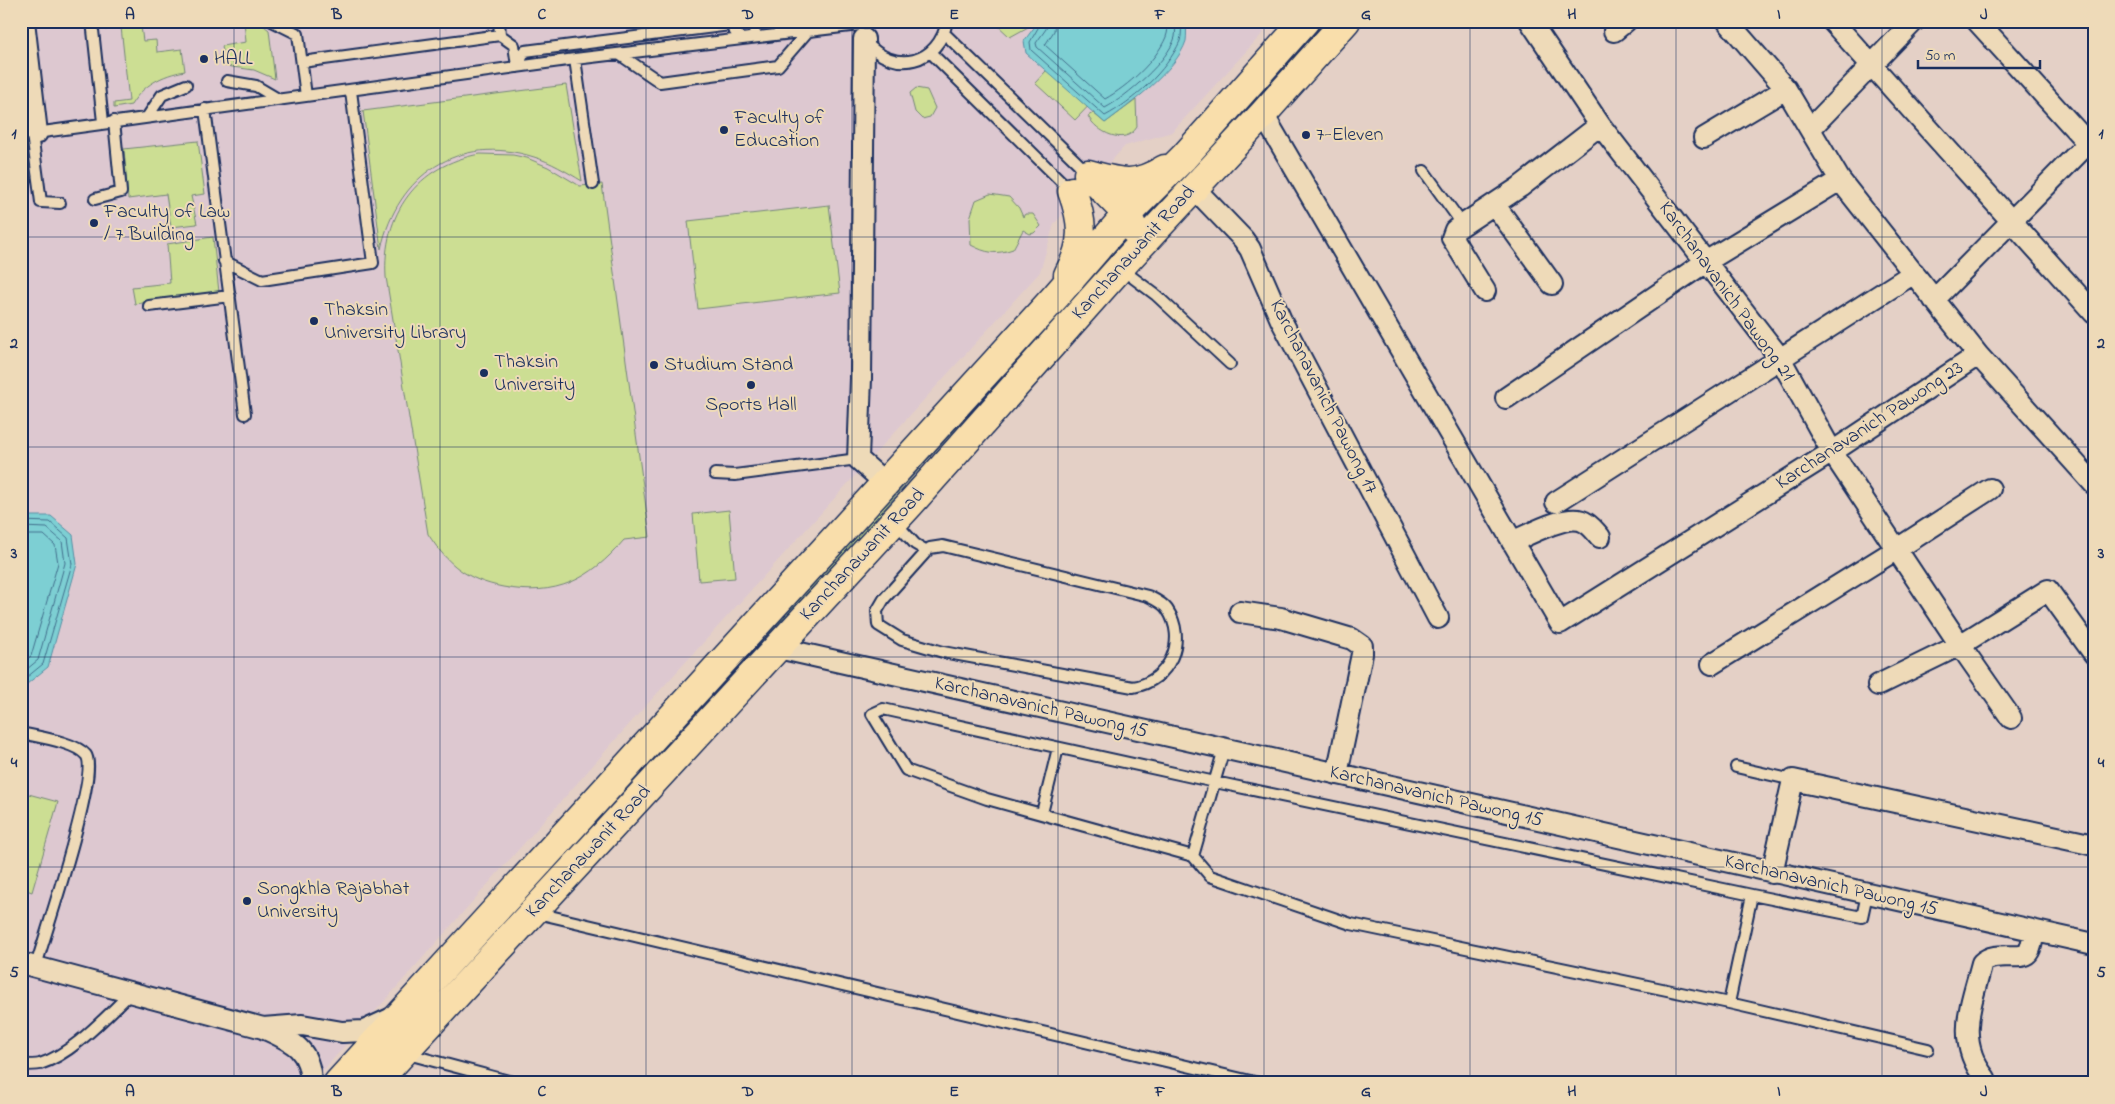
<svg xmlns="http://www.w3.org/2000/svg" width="2115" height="1104" font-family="'Indie Flower',sans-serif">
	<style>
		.built { fill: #ddc8d0 }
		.green { fill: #ccde93; stroke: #748678 }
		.water { fill: #7dcfd3; stroke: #568fa4 }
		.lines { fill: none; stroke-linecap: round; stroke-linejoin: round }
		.shore { stroke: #426f8d; stroke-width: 1 }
		.service-casing { stroke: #1b2f5e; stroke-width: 14 }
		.minor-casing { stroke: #1b2f5e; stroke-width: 24 }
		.primary-casing { stroke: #1b2f5e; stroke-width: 31 }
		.service { stroke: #eedab8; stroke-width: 10 }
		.minor { stroke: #eedab8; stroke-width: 20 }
		.primary { stroke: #f9deab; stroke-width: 28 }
		.grid { fill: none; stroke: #1b2f5e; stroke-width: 1; stroke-opacity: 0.55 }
		.poi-dot { fill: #1b2f5e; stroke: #eedab8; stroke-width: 2 }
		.labels { text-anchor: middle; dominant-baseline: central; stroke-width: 4; stroke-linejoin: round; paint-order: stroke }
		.poi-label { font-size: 20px; fill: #1b2f5e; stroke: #eedab8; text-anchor: start }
		.street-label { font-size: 20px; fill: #1b2f5e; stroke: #eedab8 }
		.neatline { fill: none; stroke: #1b2f5e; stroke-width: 2 }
		.grid-label { font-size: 16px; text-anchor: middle; font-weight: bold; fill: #1b2f5e }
	</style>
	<rect width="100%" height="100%" fill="#e4d0c6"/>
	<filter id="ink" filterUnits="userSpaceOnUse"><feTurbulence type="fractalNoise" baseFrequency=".02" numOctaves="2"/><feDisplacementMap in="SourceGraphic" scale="10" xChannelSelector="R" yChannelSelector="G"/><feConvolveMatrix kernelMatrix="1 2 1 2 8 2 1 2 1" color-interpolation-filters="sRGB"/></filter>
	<g filter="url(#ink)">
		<!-- built -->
		<path class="built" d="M21 21H1274L1172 132 1125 146 1054 224 1040 272 1031 282 633 720 312 1083H21Z"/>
		<!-- green -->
		<path class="green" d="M124 21 126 27 141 26 143 41 156 40 157 52 182 49 185 71C162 75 143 85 131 105L114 108V103L129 101 121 27 105 30 104 22Z
			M244 21H263L264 26 269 30 275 79 254 70 225 66 222 46 246 42Z
			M993 21H1039L1010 37Z
			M1319 21H1333L1268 92 1227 129 1146 216 1144 214Z
			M1057 59 1099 95 1075 120 1035 83Z
			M566 85 582 181C567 172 551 162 534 157 459 133 397 175 381 249L363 111Z
			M916 88 927 90 935 108 930 117 922 119 915 112 910 93Z
			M1136 100 1137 127C1125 147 1096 132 1088 116L1093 113 1105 123Z
			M198 141 205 194 191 196 197 224 171 227 166 194 128 199 124 149Z
			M480 154 513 155 527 158 548 167 580 186 602 184 650 537 624 540C590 580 556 597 503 587 467 580 448 565 428 534L386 277C382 214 417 165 480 154Z
			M990 194 1009 197 1019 208 1023 217 1025 214H1033L1041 226 1034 233 1030 234 1023 230 1013 249C996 255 986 253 971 245L970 218 976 200Z
			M829 205 840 293 698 309 688 221Z
			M213 237 219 292 135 304 132 287 170 283 167 244Z
			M1115 249 1119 250C1036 347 945 435 864 533L362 1083H351Z
			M729 510 735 578 699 581 693 514Z
			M21 792 58 802 32 892 21 888Z"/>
		<!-- water -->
		<path class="water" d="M1039 21H1187C1186 27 1187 35 1186 41 1177 70 1129 105 1105 123L1026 53 1024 41Z
			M21 516H51L73 535 77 564 48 667 22 688Z"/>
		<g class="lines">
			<!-- shore -->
			<path class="shore" d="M1042 21 1030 42 1031 50 1105 116C1133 101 1167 71 1180 41 1182 35 1181 27 1182 21
				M1048 21 1046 29 1036 43 1037 47 1105 108C1126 97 1169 60 1175 37 1176 32 1175 26 1176 21
				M1055 21 1054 31 1045 45 1105 99C1128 86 1156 61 1166 37 1168 32 1168 26 1168 21
				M21 521 50 522 68 538 72 564 43 664 21 682
				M21 527 47 528 62 541 65 563 38 660 21 674
				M21 535H44L55 545 58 563 31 656 21 664"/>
			<!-- service casing -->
			<g class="service-casing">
				<path id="service" d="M92 21 103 122
					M272 21 298 34 306 96
					M499 21 500 35 514 45 517 66
					M753 21 755 36
					M944 33 1087 172
					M866 42C894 75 939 64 947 21
					M930 52 1071 191
					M619 54 660 82 778 66 809 30
					M575 59 593 184
					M302 62 500 35
					M517 67 525 51 730 25 740 38
					M227 81 256 86 278 99
					M205 109 245 414
					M148 116 162 95 186 85
					M32 134 41 202 60 203
					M21 135 575 59 859 25
					M1424 171 1463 225
					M95 199 121 192 114 121
					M224 261 262 280 373 263 351 91
					M1120 268 1156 295 1230 364
					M149 306 230 296
					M715 474 735 475 858 459
					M895 522 915 544 927 551 930 548 943 546 1148 596C1154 599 1163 603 1167 609 1188 640 1170 681 1133 687L943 652 902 640 878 625 877 611 884 599 927 551
					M21 733C38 737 75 742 86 755 100 773 44 937 36 966
					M1736 767 1793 780
					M1042 813 1058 748
					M1193 856 1224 749
					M1752 895 1215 782 883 709 872 714 906 770 987 799 1193 856 1210 876 1351 924 1729 1003 1928 1049
					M537 913 1259 1083
					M1729 1003 1752 895 1862 917 1867 894
					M404 1053 516 1083
					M21 1065C27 1065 35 1065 40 1064 73 1054 107 1015 131 993"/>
			</g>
			<!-- minor casing -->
			<g class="minor-casing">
				<path id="minor" d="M24 21 37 133
					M1530 21 1600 125 1780 358 1832 452 1960 645 1878 685
					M1832 21 2094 313
					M1977 21 2094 150
					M1614 31 1626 21
					M864 39 861 378 858 459 884 482
					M1263 114 1560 623 1832 452 1978 355 1840 180 1786 89 1727 21
					M1810 129 1914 21
					M1704 138 1786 89
					M1193 187 1243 239 1250 249 1281 320 1438 618
					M1495 205 1552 284
					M1485 291 1454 241 1452 238 1455 230 1520 187 1600 125
					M1934 300 2094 137
					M1978 355 2094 484
					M1506 398 1707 261 1840 180
					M1556 502 1914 273
					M1512 542C1528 535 1570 511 1586 523 1591 526 1596 532 1600 537
					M1240 612 1281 618 1352 639 1362 646V654L1337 774
					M778 648 2094 944
					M1712 664 1897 549 1990 489
					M2011 718 1960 645 2048 590 2094 654
					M1772 873 1793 780 2094 845
					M21 963 263 1028C291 1041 310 1047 311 1083
					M263 1028 302 1025 342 1032 364 1031 392 1018
					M1985 1078C1955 1041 1971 1005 1982 963 1996 949 2023 963 2029 951 2032 945 2033 937 2034 931"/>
			</g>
			<!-- primary casing -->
			<g class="primary-casing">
				<path id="primary" d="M1088 174 1127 214 1134 230
					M1088 174C1121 183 1134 188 1165 169
					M1068 275C1085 244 1084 223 1072 191
					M338 1083 1056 296 1127 214 1184 157 1305 21
					M375 1083 910 504 1127 260 1263 114 1346 21"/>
			</g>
			<!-- service -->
			<use href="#service" class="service"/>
			<!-- minor -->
			<use href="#minor" class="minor"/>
			<!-- primary -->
			<use href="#primary" class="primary"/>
		</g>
	</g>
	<!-- grid -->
	<path class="grid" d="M234 21V1083M440 21V1083M646 21V1083M852 21V1083M1058 21V1083M1264 21V1083M1470 21V1083M1676 21V1083M1882 21V1083M21 237H2094M21 447H2094M21 657H2094M21 867H2094"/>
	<!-- markers -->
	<g class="poi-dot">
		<circle cx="204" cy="59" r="5"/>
		<circle cx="724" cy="130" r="5"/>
		<circle cx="1306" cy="135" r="5"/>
		<circle cx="94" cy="223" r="5"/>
		<circle cx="314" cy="321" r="5"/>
		<circle cx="654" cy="365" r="5"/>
		<circle cx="484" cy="373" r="5"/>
		<circle cx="751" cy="385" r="5"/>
		<circle cx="247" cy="901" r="5"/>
	</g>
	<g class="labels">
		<!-- poi labels -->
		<g class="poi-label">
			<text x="214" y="59">HALL</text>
			<text x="734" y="118">Faculty of<tspan x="734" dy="23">Education</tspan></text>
			<text x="1316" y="135">7-Eleven</text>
			<text x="104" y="212">Faculty of Law<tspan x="104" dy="23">/ 7 Building</tspan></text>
			<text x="324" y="310">Thaksin<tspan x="324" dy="23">University Library</tspan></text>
			<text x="494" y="362">Thaksin<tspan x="494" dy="23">University</tspan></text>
			<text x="664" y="365">Studium Stand</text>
			<text x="751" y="405" text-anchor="middle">Sports Hall</text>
			<text x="257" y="889">Songkhla Rajabhat<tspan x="257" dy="23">University</tspan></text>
		</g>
		<!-- street labels -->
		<g class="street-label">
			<text transform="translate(1134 253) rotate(-48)">Kanchanawanit Road</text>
			<text transform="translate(1726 292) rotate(54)">Karchanavanich Pawong 21</text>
			<text transform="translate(1323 397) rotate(63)">Karchanavanich Pawong 17</text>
			<text transform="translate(1870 426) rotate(-33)">Karchanavanich Pawong 23</text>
			<text transform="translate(863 555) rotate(-47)">Kanchanawanit Road</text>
			<text transform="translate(1041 708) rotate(13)">Karchanavanich Pawong 15</text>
			<text transform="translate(1436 797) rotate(13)">Karchanavanich Pawong 15</text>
			<text transform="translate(589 852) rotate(-47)">Kanchanawanit Road</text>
			<text transform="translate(1831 886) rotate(13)">Karchanavanich Pawong 15</text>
		</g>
	</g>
	<!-- margin -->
	<rect width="2115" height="1104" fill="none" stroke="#eedab8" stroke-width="55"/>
	<!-- scale -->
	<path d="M1918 60v8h122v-8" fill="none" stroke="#1b2f5e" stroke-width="2.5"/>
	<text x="1925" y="60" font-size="15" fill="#1b2f5e" stroke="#eedab8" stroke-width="4" paint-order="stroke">50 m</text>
	<rect x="28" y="28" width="2060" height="1048" class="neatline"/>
	<g class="grid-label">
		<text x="130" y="19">A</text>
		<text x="337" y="19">B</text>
		<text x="542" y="19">C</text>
		<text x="748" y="19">D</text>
		<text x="954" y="19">E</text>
		<text x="1160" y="19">F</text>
		<text x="1366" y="19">G</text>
		<text x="1572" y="19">H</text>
		<text x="1779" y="19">I</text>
		<text x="1984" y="19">J</text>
		<text x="14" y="138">1</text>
		<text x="2101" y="138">1</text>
		<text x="14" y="348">2</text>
		<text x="2101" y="348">2</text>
		<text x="14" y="558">3</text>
		<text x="2101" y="558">3</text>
		<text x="14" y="767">4</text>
		<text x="2101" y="767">4</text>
		<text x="14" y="977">5</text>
		<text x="2101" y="977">5</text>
		<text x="130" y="1096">A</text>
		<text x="337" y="1096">B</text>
		<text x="542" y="1096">C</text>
		<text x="748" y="1096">D</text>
		<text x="954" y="1096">E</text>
		<text x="1160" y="1096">F</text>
		<text x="1366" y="1096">G</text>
		<text x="1572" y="1096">H</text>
		<text x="1779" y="1096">I</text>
		<text x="1984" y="1096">J</text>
	</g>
</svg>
